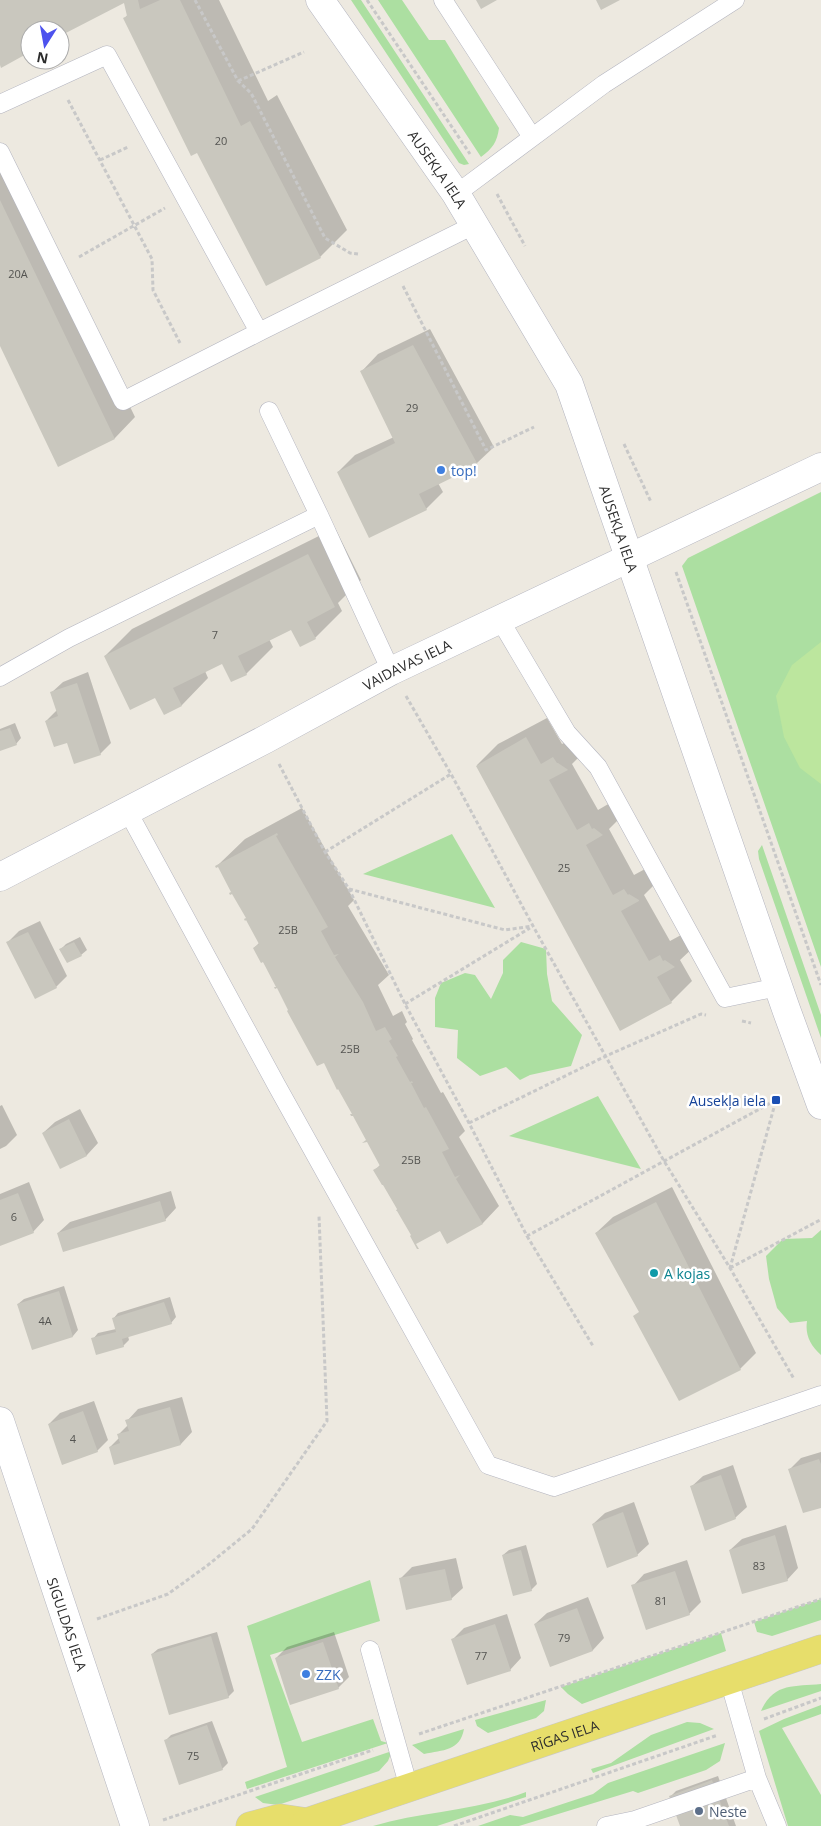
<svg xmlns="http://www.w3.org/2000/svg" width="821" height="1826" font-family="'Open Sans',sans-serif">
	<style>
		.green { fill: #acdfa1 }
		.pitch { fill: #bce69e }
		.shadow { fill: #0003 }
		.building { fill: #c9c7be }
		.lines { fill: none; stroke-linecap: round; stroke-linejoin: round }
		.service-casing { stroke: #b3b4bf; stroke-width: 19 }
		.minor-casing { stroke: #b3b4bf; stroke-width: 29 }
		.tertiary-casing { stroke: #b3b4bf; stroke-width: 29 }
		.primary-casing { stroke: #c8c8c8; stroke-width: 29 }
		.path { stroke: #c8c8c8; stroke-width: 3; stroke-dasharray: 4 2.5; stroke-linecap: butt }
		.service { stroke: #fff; stroke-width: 18 }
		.minor { stroke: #fff; stroke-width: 28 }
		.tertiary { stroke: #fff; stroke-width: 28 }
		.primary { stroke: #e7de6b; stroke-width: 28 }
		.shop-dot { fill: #3f7fe0; stroke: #fff; stroke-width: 2 }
		.transit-dot { fill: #1a4fb4; stroke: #fff; stroke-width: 2 }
		.culture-dot { fill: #0f9aa8; stroke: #fff; stroke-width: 2 }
		.service-dot { fill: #5c6f8a; stroke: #fff; stroke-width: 2 }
		.labels { text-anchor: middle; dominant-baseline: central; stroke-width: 5; stroke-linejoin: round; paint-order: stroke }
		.number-label { font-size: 11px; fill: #545451 }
		.street-label { font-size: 14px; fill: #2d2d2d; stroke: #fff }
		.shop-label { font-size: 14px; fill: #366cbe; stroke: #fff; text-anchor: start }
		.transit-label { font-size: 14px; fill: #164399; stroke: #fff; text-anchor: end }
		.culture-label { font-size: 14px; fill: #0d838f; stroke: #fff; text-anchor: start }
		.service-label { font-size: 14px; fill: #4e5e75; stroke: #fff; text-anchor: start }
	</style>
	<rect width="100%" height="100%" fill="#ede9e0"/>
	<!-- green -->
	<path class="green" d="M351 0H361L469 164 464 165 459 163Z
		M378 0H402L429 40H445L499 128C497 142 493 148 481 157Z
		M821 492V967L682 566 688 558Z
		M452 834 495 908 363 874Z
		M762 845 821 1015V1038L759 859 758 851Z
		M521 942 546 949 547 974 552 1001 582 1035 571 1066 530 1075 520 1080 506 1067 480 1076 457 1058 458 1030 435 1027V998L441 983 465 973 475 975 491 999 503 973V960Z
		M598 1096 641 1169 509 1136Z
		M821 1230V1355C810 1345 805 1335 807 1321L790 1323 777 1308 769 1279 766 1256 783 1239 812 1238Z
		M370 1580 380 1621 270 1655 302 1742 373 1719 381 1741 388 1743 247 1789 245 1782 287 1767 247 1626Z
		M821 1599V1620L772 1636 757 1632 754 1622Z
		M721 1633 726 1651 582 1704 568 1694 561 1687Z
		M821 1684V1691L761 1711C774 1682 794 1687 821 1684Z
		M546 1700 544 1711 536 1718 488 1733 477 1726 475 1720Z
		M821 1705V1714L782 1728 821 1795V1826H788L759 1731 784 1719Z
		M687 1722 700 1723 714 1729 593 1773 591 1769 611 1763 651 1735Z
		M464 1729C460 1751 443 1750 424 1754L412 1745Z
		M725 1743 720 1761 706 1770 638 1793 633 1791 519 1826H478L510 1815 523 1817 593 1794 608 1783Z
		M392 1751 388 1761 379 1771 278 1805 263 1803 255 1797Z
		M526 1792V1797L437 1826H373C423 1811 476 1811 526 1792Z"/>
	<!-- pitch -->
	<path class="pitch" d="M821 642V784L800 768 784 737 776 696 792 665Z"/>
	<!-- shadow -->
	<path class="shadow" d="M0 0H219L268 101 277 95 347 230 320 257 198 151 125 18 128 14 124 1 60 35V30H30V51L0 62Z
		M10 158 135 417 115 438 59 465 0 343V163Z
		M430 329 494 447 477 463 438 483 443 492 426 509 338 472 355 455 394 437 362 371 378 354Z
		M335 528 361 580 338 603 342 611 315 638 301 645 292 628 269 639 273 647 246 674 223 662 205 671 208 678 182 705 165 714 156 696 105 656 132 629Z
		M88 672 111 743 100 754 46 721 57 710 51 693 63 682Z
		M547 718 562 744 574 738 588 748 572 764 598 810 610 803 624 814 609 829 634 875 645 869 659 880 644 895 670 941 681 935 695 946 680 960 692 981 671 1002 620 1029 477 765 498 744Z
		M15 723 21 738 16 744 0 750V729Z
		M302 808 354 900 348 906 389 975 378 985 393 1016 402 1011 407 1022 405 1024 413 1039 412 1040 441 1093 443 1092 465 1131 459 1137 499 1206 483 1223 447 1242 440 1229 413 1235 375 1170 381 1164 339 1087 324 1062 290 1009 263 961 254 948 260 942 218 865 245 839Z
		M40 921 67 976 56 987 8 942 19 931Z
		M80 937 87 950 81 955 61 949 66 944Z
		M2 1105 17 1135 6 1146 0 1149V1106Z
		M80 1109 98 1143 87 1155 61 1167 43 1133 55 1122Z
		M29 1182 44 1220 33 1232 0 1245V1194Z
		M672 1187 756 1353 740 1369 596 1233 613 1217Z
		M171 1191 176 1208 165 1220 58 1233 70 1222Z
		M64 1286 78 1330 73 1336 32 1348 18 1304 24 1299Z
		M170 1297 176 1317 171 1323 128 1336 129 1340 123 1346 93 1339 98 1333 116 1329 113 1319 118 1313Z
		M182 1397 192 1432 181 1444 115 1463 110 1447 119 1438 118 1435 128 1425 127 1421 138 1409Z
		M94 1401 108 1440 97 1451 49 1424 60 1413Z
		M821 1452V1506L790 1469 801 1458Z
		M733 1465 747 1507 735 1518 691 1487 703 1476Z
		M634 1502 649 1544 637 1555 593 1524 605 1513Z
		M786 1525 798 1568 787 1580 730 1550 742 1539Z
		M526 1545 537 1584 531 1590 503 1555 509 1550Z
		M456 1558 463 1588 451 1599 400 1579 412 1567Z
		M687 1560 701 1602 689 1614 633 1586 644 1574Z
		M588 1597 604 1638 593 1650 551 1666 535 1624 547 1613Z
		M507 1614 521 1658 510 1670 453 1639 464 1628Z
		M217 1632 234 1691 228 1697 152 1654 158 1649Z
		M334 1632 349 1677 338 1688 276 1658 287 1647Z
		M212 1721 228 1763 222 1769 165 1741 171 1735Z
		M718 1776 736 1826H681L670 1797 676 1791Z"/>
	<!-- building -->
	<path class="building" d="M0 0H138L140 9 160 0H180L241 126 250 121 321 258 266 286 197 153 191 156 123 18 127 16 124 3 60 36V30H30V52L1 68 0 65Z
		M476 0H497L481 9Z
		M596 0H620L601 10Z
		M0 200 115 439 58 467 0 346Z
		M413 345 478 465 419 494 427 510 369 538 337 472 395 443 360 371Z
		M308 554 335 607 307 622 316 639 300 647 291 630 238 656 247 675 231 682 222 664 173 688 182 706 164 715 155 698 130 710 104 656Z
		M77 683 101 755 74 764 67 743 54 747 45 721 58 716 50 692Z
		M10 728 17 745 0 751V731Z
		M526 737 541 764 553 757 557 763H558L567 769 568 770 549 780 577 830 589 823 592 829 594 828 603 835 586 845 613 895 624 889 628 895 629 894 639 900V901L621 911 649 961 660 955 663 961 665 960 675 967 657 977 672 1003 620 1031 476 766Z
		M277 833 278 835 276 836 328 927 321 931 334 955 339 954 335 957 363 1002 376 1031 385 1027 392 1039 389 1041 398 1056 396 1057 410 1082 412 1081 413 1083H411L424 1108 426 1107 449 1149 442 1152 455 1177 460 1175 456 1179 483 1224 447 1244 440 1231 416 1244 419 1249H417L410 1236 411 1235 397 1211H396L397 1209 383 1185H382L373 1170 380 1166 367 1142 362 1143 366 1140 353 1116H351L350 1114H352L338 1089 337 1090 324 1063 317 1066 287 1011 288 1010 277 988 275 989 274 987H276L263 962 261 963 253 948 259 944 246 920 245 921 244 919 246 918 232 894 230 895 229 893 231 892 218 867 216 868 215 866Z
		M28 932 57 988 35 999 6 942Z
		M74 942 82 956 67 963 59 949Z
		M69 1119 87 1156 60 1169 42 1133Z
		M18 1193 34 1233 0 1246V1200Z
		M160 1201 166 1221 63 1252 57 1233Z
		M656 1202 741 1370 679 1401 633 1316 639 1312 595 1233Z
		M59 1291 73 1337 32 1350 17 1304Z
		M164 1302 172 1324 122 1339 124 1347 96 1355 91 1338 116 1332 112 1318Z
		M170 1407 181 1445 114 1465 109 1447 120 1443 117 1434 129 1431 125 1420Z
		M83 1411 98 1452 62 1465 48 1424Z
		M819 1459 821 1464V1508L803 1513 788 1469Z
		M721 1475 736 1519 705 1531 690 1486Z
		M623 1512 638 1556 607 1568 592 1524Z
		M775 1535 788 1581 742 1594 729 1550Z
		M521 1550 532 1591 513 1596 502 1555Z
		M445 1569 452 1600 406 1610 399 1578Z
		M675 1571 690 1615 646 1630 631 1585Z
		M577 1608 593 1651 550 1667 534 1624Z
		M495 1624 511 1671 467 1685 451 1639Z
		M211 1636 229 1698 169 1715 151 1654Z
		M323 1642 339 1689 290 1705 275 1658Z
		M207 1725 223 1770 179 1785 164 1740Z
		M712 1780 729 1826H680L669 1796Z"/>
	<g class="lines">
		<!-- service casing -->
		<g class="service-casing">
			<path id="service" d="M443 0 532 137
				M0 104 107 55 259 332 123 401 0 152
				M456 194 604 84 735 0
				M259 332 474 225
				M269 411 319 515 391 671
				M500 620 567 733 598 767 725 998 778 987
				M0 677 69 638 319 515
				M127 810 277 1086 488 1465 554 1487 821 1395
				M370 1650 409 1788
				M729 1680 757 1778 777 1826
				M606 1826 635 1820 757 1778"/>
		</g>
		<!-- minor casing -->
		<g class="minor-casing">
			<g id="minor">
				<path id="s1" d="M0 877 266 739 391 671 821 467"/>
				<path id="s2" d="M0 1421 135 1826"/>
			</g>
		</g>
		<!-- tertiary casing -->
		<g class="tertiary-casing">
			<g id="tertiary">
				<path id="s3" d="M320 0 456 194 569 384 786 1009 821 1105"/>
			</g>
		</g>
		<!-- primary casing -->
		<g class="primary-casing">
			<g id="primary">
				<path d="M250 1826 280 1818 307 1822"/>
				<path id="s4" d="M302 1826 307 1822 821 1649"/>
			</g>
		</g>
		<!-- path -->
		<path class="path" d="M195 0 238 81 251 93 325 238 350 253 358 254
			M367 0 470 154
			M238 81 304 52
			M68 100 152 259 153 290 180 343
			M100 160 128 147
			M497 194 525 246
			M79 257 165 208
			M403 286 486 450 534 427
			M624 444 651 502
			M676 572 821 985
			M406 696 451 774 533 926 664 1161 730 1268 794 1379
			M279 764 325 852 349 889 405 1004 469 1123 527 1236 776 1100 730 1268
			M325 852 451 774
			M349 889 505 930 533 926
			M405 1004 530 928
			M742 1021 751 1023
			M469 1123 606 1056 701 1014 706 1015
			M527 1236 593 1346
			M730 1268 820 1220
			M97 1619 168 1594 208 1565 252 1529 327 1421 319 1216
			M764 1719 821 1698
			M419 1734 821 1599
			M163 1820 373 1750
			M454 1826 718 1735"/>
		<!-- service -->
		<use href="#service" class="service"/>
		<!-- minor -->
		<use href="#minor" class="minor"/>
		<!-- tertiary -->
		<use href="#tertiary" class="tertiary"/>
		<!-- primary -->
		<use href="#primary" class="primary"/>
	</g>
	<!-- markers -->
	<g class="shop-dot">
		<circle cx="441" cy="470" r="5"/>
		<circle cx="306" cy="1674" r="5"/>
	</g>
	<rect class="transit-dot" x="771" y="1095" width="10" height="10" rx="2.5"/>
	<circle class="culture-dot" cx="654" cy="1273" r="5"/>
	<circle class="service-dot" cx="699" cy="1811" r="5"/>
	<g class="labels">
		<!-- number labels -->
		<g class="number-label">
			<text x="221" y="140">20</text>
			<text x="18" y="273">20A</text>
			<text x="412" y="407">29</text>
			<text x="215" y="634">7</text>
			<text x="564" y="867">25</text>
			<text x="288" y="929">25B</text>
			<text x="350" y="1048">25B</text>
			<text x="411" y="1159">25B</text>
			<text x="14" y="1216">6</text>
			<text x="45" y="1320">4A</text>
			<text x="73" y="1438">4</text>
			<text x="759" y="1565">83</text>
			<text x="661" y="1600">81</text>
			<text x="564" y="1637">79</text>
			<text x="481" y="1655">77</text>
			<text x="193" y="1755">75</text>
		</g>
		<!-- street labels -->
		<g class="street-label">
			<text stroke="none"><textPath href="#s3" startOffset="206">AUSEKĻA IELA</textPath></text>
			<text stroke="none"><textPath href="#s3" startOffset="611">AUSEKĻA IELA</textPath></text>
			<text stroke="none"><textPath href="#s1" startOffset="459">VAIDAVAS IELA</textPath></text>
			<text stroke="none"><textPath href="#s2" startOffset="214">SIGULDAS IELA</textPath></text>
			<text stroke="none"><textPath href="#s4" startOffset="278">RĪGAS IELA</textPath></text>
		</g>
		<!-- shop labels -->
		<g class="shop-label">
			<text x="451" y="470">top!</text>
			<text x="316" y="1674">ZZK</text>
		</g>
		<!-- transit labels -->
		<g class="transit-label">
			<text x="766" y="1100">Ausekļa iela</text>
		</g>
		<!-- culture labels -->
		<g class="culture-label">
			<text x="664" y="1273">A kojas</text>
		</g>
		<!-- service labels -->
		<g class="service-label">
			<text x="709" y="1811">Neste</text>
		</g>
	</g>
	<!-- north arrow -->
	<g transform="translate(45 45) rotate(191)"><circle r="24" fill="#ffffff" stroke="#ababab"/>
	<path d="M0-4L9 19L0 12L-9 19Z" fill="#4d52ee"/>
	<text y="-8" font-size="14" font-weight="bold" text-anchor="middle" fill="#2d2d2d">N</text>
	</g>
</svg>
